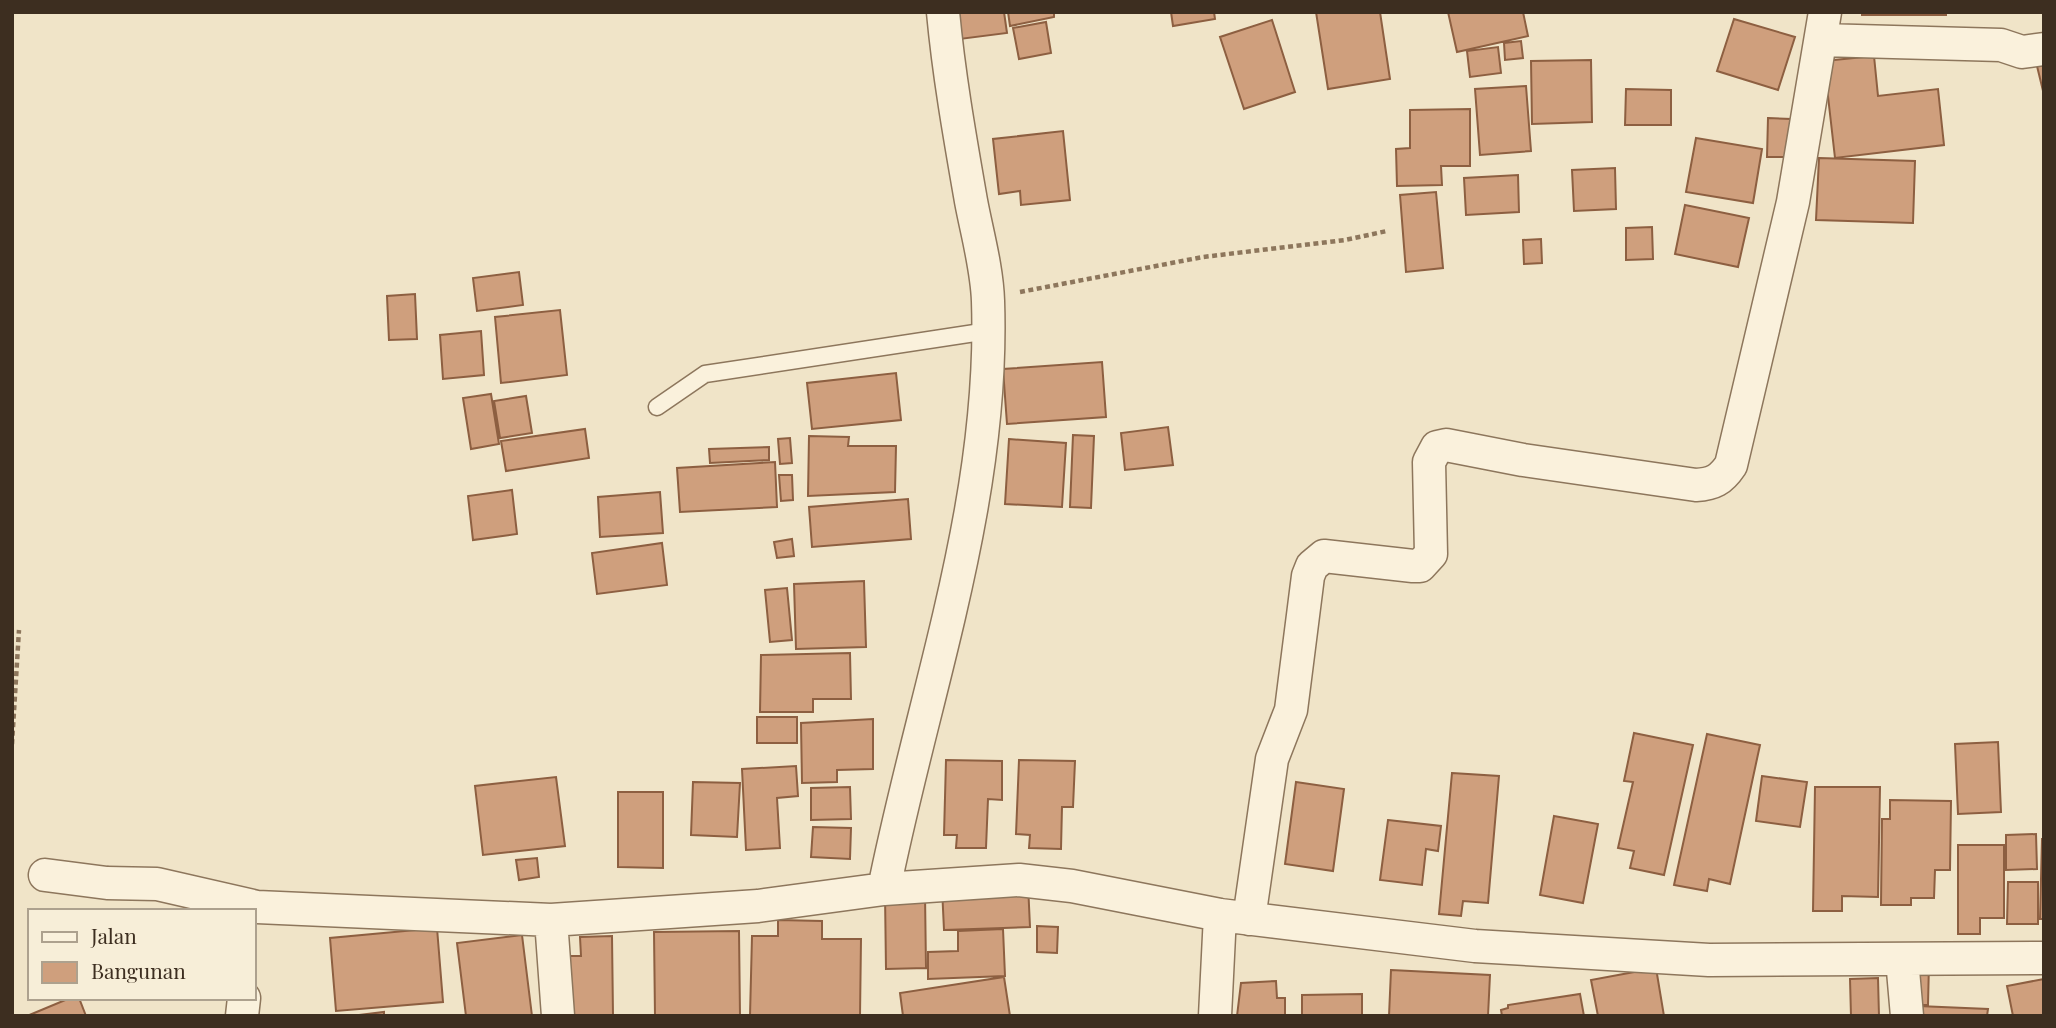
<svg xmlns="http://www.w3.org/2000/svg" width="2056" height="1028" font-family="'Playfair Display',serif">
	<style>
		.building { fill: #cf9f7d; stroke: #8d5f41; stroke-width: 2 }
		.lines { fill: none; stroke-linecap: round; stroke-linejoin: round }
		.service-casing { stroke: #8d765c; stroke-width: 19 }
		.minor-casing { stroke: #8d765c; stroke-width: 35 }
		.path { stroke: #8d765c; stroke-width: 4.5; stroke-dasharray: 5 3.5; stroke-linecap: butt }
		.service { stroke: #faf1dc; stroke-width: 16 }
		.minor { stroke: #faf1dc; stroke-width: 32 }
	</style>
	<rect width="100%" height="100%" fill="#f0e4c8"/>
	<!-- building -->
	<path class="building" d="M956 12H1004L1007 33 960 39Z
		M1008 12H1054V17L1010 26Z
		M1171 12H1214L1215 19 1173 26Z
		M1316 12H1380L1390 79 1328 89Z
		M1448 12H1523L1528 36 1457 52Z
		M1862 12H1946V15H1862Z
		M1734 19 1795 37 1778 90 1717 71Z
		M1272 20 1295 92 1244 109 1220 37Z
		M1046 22 1051 53 1019 59 1013 28Z
		M1521 41 1523 58 1505 60 1504 43Z
		M1498 47 1501 73 1470 77 1467 51Z
		M1874 56 1878 96 1938 89 1944 145 1835 158 1824 61Z
		M1591 60 1592 122 1532 124 1531 61Z
		M2044 65V95L2037 66Z
		M1526 86 1531 151 1480 155 1475 89Z
		M1626 89 1671 90V125H1625Z
		M1470 109V166H1441L1442 185 1397 186 1396 149 1410 148V110Z
		M1768 118 1791 119 1789 157H1767Z
		M1063 131 1070 200 1021 205 1020 191 999 194 993 139Z
		M1696 138 1762 149 1753 203 1686 192Z
		M1819 158 1915 161 1913 223 1816 220Z
		M1615 168 1616 209 1574 211 1572 170Z
		M1518 175 1519 212 1466 215 1464 178Z
		M1436 192 1443 268 1406 272 1400 195Z
		M1685 205 1749 218 1738 267 1675 254Z
		M1652 227 1653 259 1626 260V228Z
		M1541 239 1542 263 1524 264 1523 240Z
		M519 272 523 305 477 311 473 278Z
		M415 294 417 339 389 340 387 296Z
		M560 310 567 375 501 383 495 317Z
		M481 331 484 375 443 379 440 335Z
		M1102 362 1106 417 1007 424 1003 369Z
		M896 373 901 420 812 429 807 383Z
		M491 394 499 444 471 449 463 398Z
		M526 396 532 433 500 438 494 401Z
		M1168 427 1173 465 1125 470 1121 433Z
		M585 429 589 458 506 471 501 441Z
		M1073 435 1094 436 1091 508 1070 507Z
		M809 436 849 437 848 446H896L895 492 808 496Z
		M790 438 792 463 780 464 778 439Z
		M1009 439 1066 443 1062 507 1005 504Z
		M769 447V460L710 463 709 449Z
		M775 462 777 507 680 512 677 468Z
		M779 475H792L793 500 781 501Z
		M512 490 517 534 473 540 468 496Z
		M660 492 663 533 600 537 598 497Z
		M908 499 911 539 812 547 809 507Z
		M792 539 794 556 777 558 774 542Z
		M662 543 667 585 597 594 592 553Z
		M864 581 866 647 796 649 794 584Z
		M787 588 792 640 770 642 765 590Z
		M850 653 851 699H813V712H760L761 655Z
		M757 717H797V743H757Z
		M873 719V769L837 770V782L802 783 801 723Z
		M1634 733 1693 745 1664 875 1630 868 1634 851 1618 848 1633 782 1624 781Z
		M1707 734 1760 745 1730 884 1709 879 1707 891 1674 885Z
		M1998 742 2001 812 1958 814 1955 744Z
		M946 760 1002 761V800L988 799 986 848H956L957 835H944Z
		M1019 760 1075 761 1073 807H1062L1061 849 1029 848 1030 835 1016 834Z
		M796 766 798 796 777 798 780 848 746 850 742 769Z
		M1452 773 1499 776 1488 903 1463 901 1461 916 1439 914Z
		M1762 776 1807 782 1800 827 1756 821Z
		M556 777 565 846 483 855 475 786Z
		M693 782 740 783 737 837 691 835Z
		M1296 782 1344 789 1333 871 1285 864Z
		M850 787 851 819 811 820V788Z
		M1815 787H1880L1878 897 1842 896V911H1813Z
		M618 792H663V868L618 867Z
		M1890 800 1951 801 1950 870H1935L1934 898H1911V905H1881L1882 819H1890Z
		M1554 816 1598 824 1583 903 1540 895Z
		M1388 820 1441 826 1438 851 1426 849 1422 885 1380 880Z
		M813 827 851 828 850 859 811 857Z
		M2036 834 2037 869 2006 870V835Z
		M2042 839H2044V919H2040Z
		M1958 845H2004V918H1980V934H1958Z
		M537 858 539 877 519 880 516 860Z
		M2008 882H2038V924H2007Z
		M1028 884 1030 927 944 930 942 888Z
		M885 894H925L926 968 886 969Z
		M778 920 822 921V939H861L860 1016H750L752 936H778Z
		M1037 926 1058 927 1057 953 1037 952Z
		M437 928 443 1002 336 1011 330 938Z
		M1003 929 1005 976 928 979V952L958 951V931Z
		M739 931 740 1016H655L654 932Z
		M522 935 532 1016H466L457 943Z
		M612 936 613 1016H564L563 956H581L580 937Z
		M1908 963H1929L1928 1005H1906Z
		M1656 968 1664 1016H1598L1591 980Z
		M1391 970 1490 975 1488 1016H1389Z
		M1004 977 1010 1016H903L900 993Z
		M1878 978 1879 1016H1851L1850 979Z
		M2044 979V1016H2013L2007 986Z
		M1276 981 1277 998H1285V1016H1237L1241 983Z
		M1362 994V1016H1302V995Z
		M1580 994 1584 1016H1502L1501 1010 1508 1008V1005Z
		M70 998H79L86 1016H27Z
		M1918 1006 1988 1009 1987 1016H1917Z
		M384 1012V1016H351Z"/>
	<g class="lines">
		<!-- service casing -->
		<g class="service-casing">
			<path id="service" d="M657 407 705 374 988 331"/>
		</g>
		<!-- minor casing -->
		<g class="minor-casing">
			<path id="minor" d="M1821 40 2001 45 2022 52 2044 49
				M45 875 107 883 157 884 257 907 551 920 758 906 884 889 1019 880 1072 886 1220 915 1475 946 1709 960 2044 958
				M884 889C923 694 995 503 988 301 987 268 977 233 971 201 960 138 949 76 943 12
				M1249 919 1272 759 1291 710 1308 576 1312 566 1324 556 1413 566H1420L1431 554 1429 462 1437 447 1446 445 1523 460 1696 485C1713 484 1721 480 1731 465L1793 202 1825 12
				M551 920 558 1016
				M1902 959 1907 1016
				M242 1016 244 998
				M1215 1016 1220 915"/>
		</g>
		<!-- path -->
		<path class="path" d="M1020 292 1203 257 1345 240 1387 231
			M12 744 19 630"/>
		<!-- service -->
		<use href="#service" class="service"/>
		<!-- minor -->
		<use href="#minor" class="minor"/>
	</g>
	<!-- border -->
	<rect width="2056" height="1028" fill="none" stroke="#3d2e20" stroke-width="28"/>
	<!-- legend -->
	<rect x="28" y="909" width="228" height="91" fill="#f7eed8" stroke="#ada18e" stroke-width="2"/>
	<rect x="42" y="932" width="35" height="10" fill="#faf1dc" stroke="#ada18e" stroke-width="2"/>
	<text x="91" y="944" font-size="21" fill="#3d2e20">Jalan</text>
	<rect x="42" y="962" width="35" height="21" fill="#cf9f7d" stroke="#ada18e" stroke-width="2"/>
	<text x="91" y="979" font-size="21" fill="#3d2e20">Bangunan</text>
</svg>
